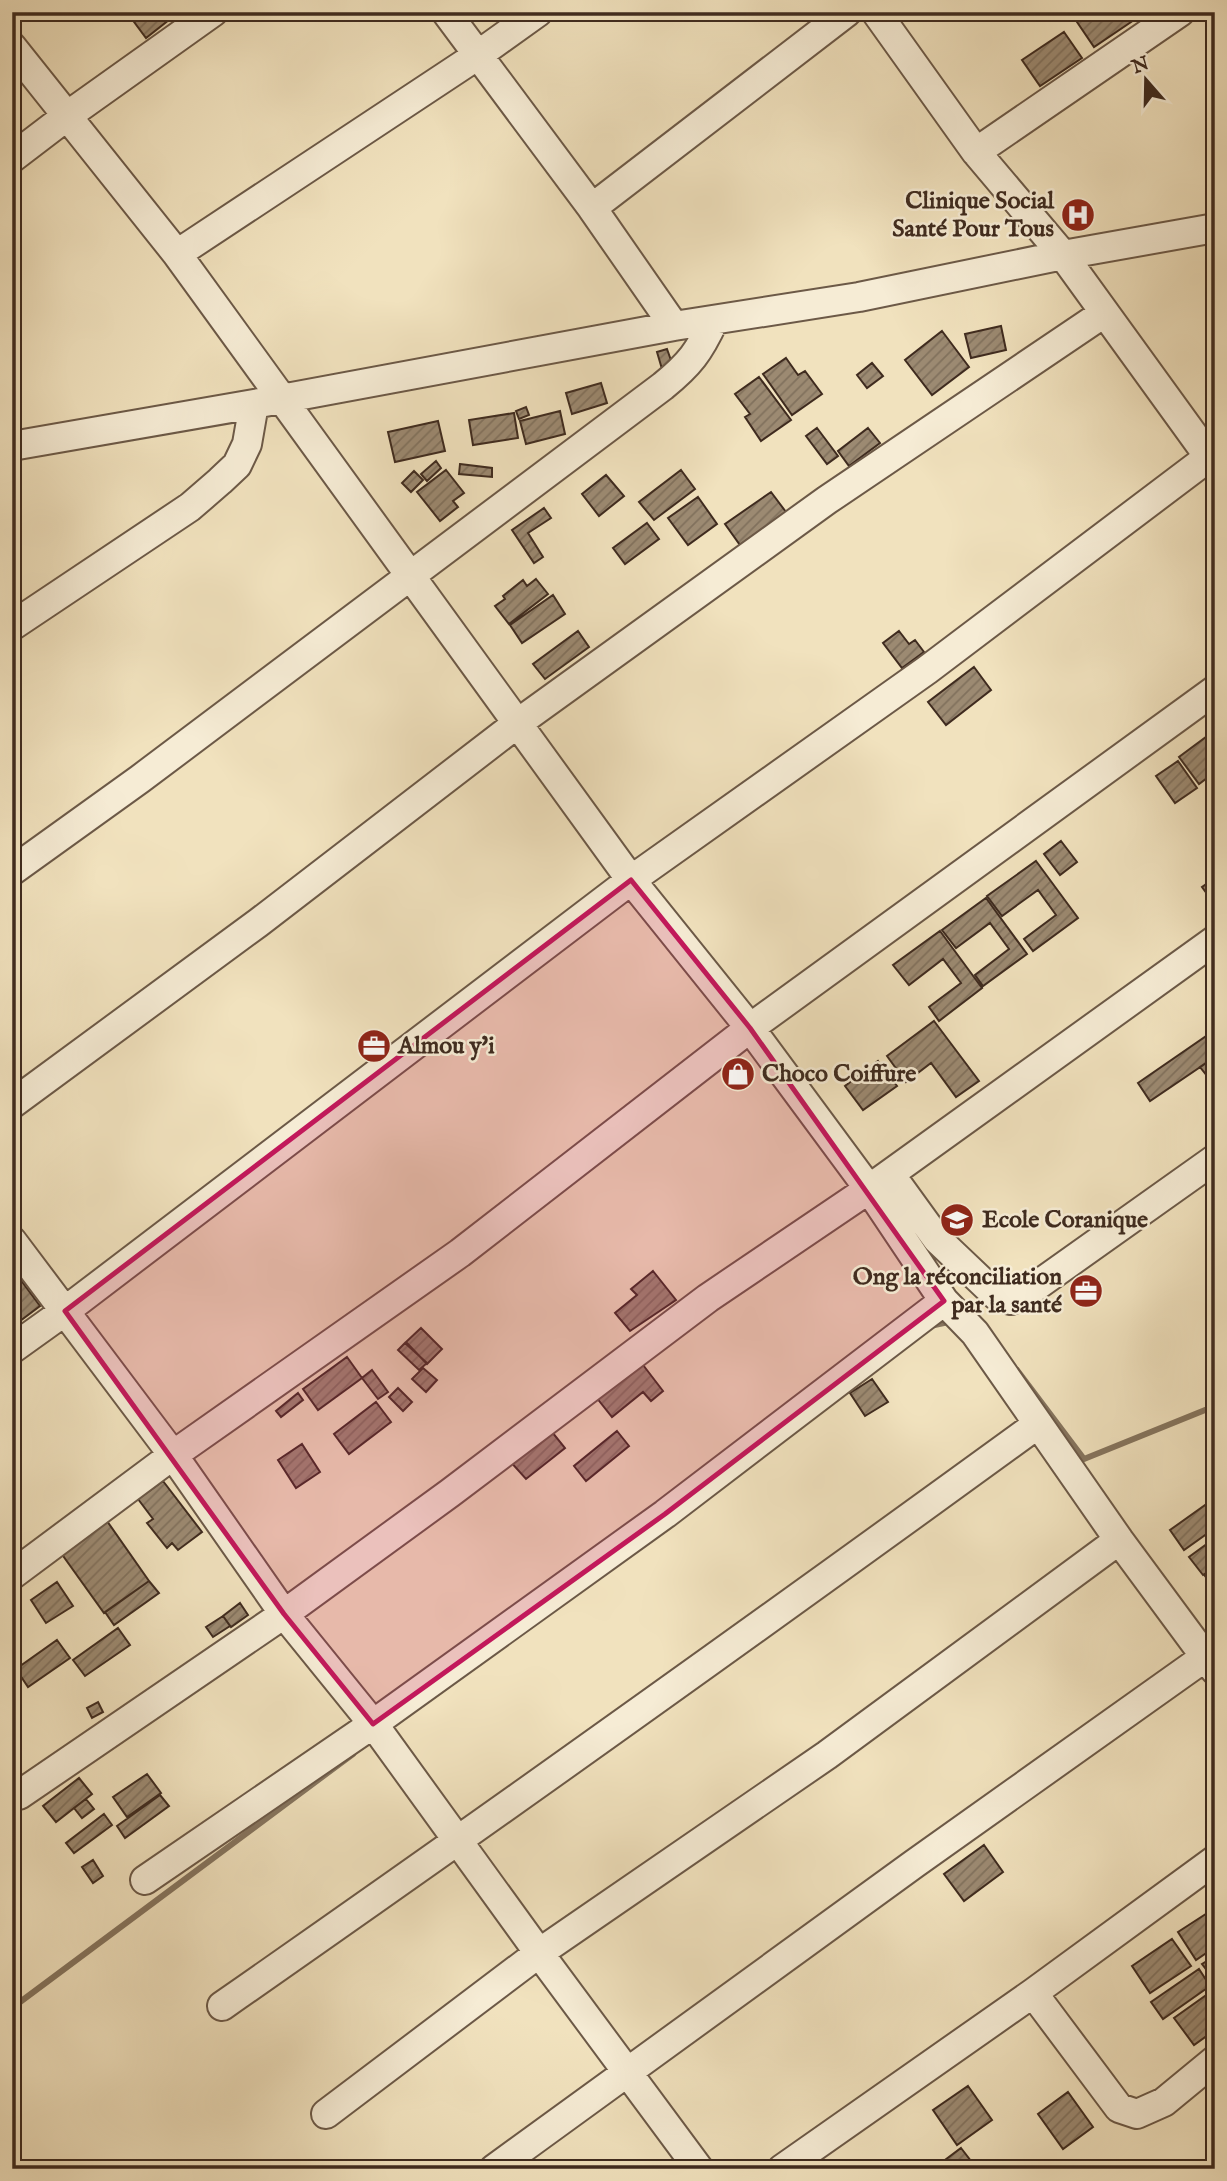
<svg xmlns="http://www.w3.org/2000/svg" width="1227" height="2181" font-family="'IM FELL English',serif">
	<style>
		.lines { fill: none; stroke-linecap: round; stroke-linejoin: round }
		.stream { stroke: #85745e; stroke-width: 6 }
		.building { fill: url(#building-hatch); stroke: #3f2b1f; stroke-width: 2 }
		.minor-casing { stroke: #6c5947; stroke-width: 32 }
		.minor { stroke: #f6ecd5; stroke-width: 28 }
		.marked { fill: #c2185b; fill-opacity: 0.2; stroke: #c2185b; stroke-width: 5; stroke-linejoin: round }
		.labels { text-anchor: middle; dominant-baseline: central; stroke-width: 5; stroke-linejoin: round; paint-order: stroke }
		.poi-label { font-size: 24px; font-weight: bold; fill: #3f2b1f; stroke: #f6ecd5; text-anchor: start }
	</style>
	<defs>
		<pattern id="building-hatch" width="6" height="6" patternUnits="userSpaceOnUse" patternTransform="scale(1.75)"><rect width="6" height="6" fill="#9c8a72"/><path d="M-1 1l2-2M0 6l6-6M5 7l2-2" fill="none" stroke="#81715d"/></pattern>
	</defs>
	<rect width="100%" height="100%" fill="#f1e2be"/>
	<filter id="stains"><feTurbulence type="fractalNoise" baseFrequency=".00286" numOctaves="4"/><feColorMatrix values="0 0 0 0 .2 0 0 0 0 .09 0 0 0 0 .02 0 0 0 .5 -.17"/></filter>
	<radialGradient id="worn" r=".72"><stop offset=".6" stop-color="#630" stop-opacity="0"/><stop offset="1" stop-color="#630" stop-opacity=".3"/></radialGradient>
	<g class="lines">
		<!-- stream -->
		<path class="stream" d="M930 1326 953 1321
			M1017 1370 1084 1459 1215 1406
			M12 2008 353 1754"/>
	</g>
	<!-- building -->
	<path class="building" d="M132 12H179L146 38 129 15Z
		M1085 12H1129L1134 20 1094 47 1075 19Z
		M1064 32 1082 58 1040 86 1022 60Z
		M1001 326 1006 350 971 358 965 334Z
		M942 331 969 367 932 395 905 360Z
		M667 349 673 366 662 369 657 352Z
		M786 358 798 375 805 371 822 394 792 415 763 374Z
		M872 363 883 376 867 388 857 375Z
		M759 377 791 420 761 441 745 417 750 414 735 394Z
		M601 383 607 403 572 414 566 393Z
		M526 407 529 415 519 419 516 411Z
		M560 411 565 434 526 444 520 421Z
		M514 413 518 438 473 445 469 420Z
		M438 421 445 451 395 462 388 432Z
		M817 428 838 456 827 464 806 436Z
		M868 428 880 443 849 466 838 451Z
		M436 461 441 468 427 481 421 474Z
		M460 464 492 468V477L459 474Z
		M446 470 464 493 453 501 458 507 440 521 417 492Z
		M681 470 695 489 654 520 639 502Z
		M414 471 423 480 411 492 402 483Z
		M606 475 624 496 599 516 582 494Z
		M771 492 786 512 740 545 725 524Z
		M698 497 717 524 688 545 668 518Z
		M544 508 551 518 528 533 543 557 534 563 512 530Z
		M647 523 659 539 625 564 613 548Z
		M536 579 548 594 509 624 495 606 505 599 503 596 523 580 527 586Z
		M553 595 565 614 522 643 510 625Z
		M578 631 589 647 545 679 533 664Z
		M899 631 909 644 915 640 924 652 902 668 883 643Z
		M974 667 991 690 946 725 928 702Z
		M1210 734 1215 741V772L1199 784 1179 757Z
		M1178 761 1197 788 1175 803 1156 776Z
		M1061 841 1077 862 1060 875 1044 854Z
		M1036 861 1078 918 1033 951 1024 939 1056 915 1038 890 1002 916 987 896Z
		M1215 878V905L1202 887Z
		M986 898 1027 954 983 986 975 975 1009 949 990 923 956 948 942 930Z
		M940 931 982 988 939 1021 929 1007 961 983 943 959 909 985 893 965Z
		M934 1021 979 1081 956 1097 931 1063 906 1082 887 1056Z
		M1215 1030V1057L1150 1101 1138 1083Z
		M1215 1057V1086L1200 1067Z
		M878 1061 897 1086 863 1110 845 1086Z
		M653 1271 676 1300 630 1331 615 1313 637 1295 631 1289Z
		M20 1279 40 1306 12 1327V1284Z
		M421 1328 442 1349 427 1364 406 1342Z
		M405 1343 427 1363 419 1370 398 1350Z
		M347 1357 362 1378 318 1410 303 1389Z
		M640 1361 663 1391 651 1401 643 1392 612 1417 596 1397Z
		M423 1368 437 1380 426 1392 412 1379Z
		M372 1370 388 1392 378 1399 362 1378Z
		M872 1379 888 1402 865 1416 850 1393Z
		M398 1388 412 1402 403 1411 389 1397Z
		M298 1393 303 1400 281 1417 276 1411Z
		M376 1402 391 1422 349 1454 334 1434Z
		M548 1427 565 1448 526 1479 508 1459Z
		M617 1431 629 1446 586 1481 574 1466Z
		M302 1444 320 1472 296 1488 278 1460Z
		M163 1481 202 1532 178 1550 172 1543 167 1548 147 1523 153 1519 138 1499Z
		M1215 1498V1528L1184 1550 1170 1530Z
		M107 1521 149 1581 104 1613 61 1553Z
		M1215 1538V1567L1203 1575 1189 1557Z
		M1215 1568V1589L1205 1576Z
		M149 1581 159 1593 114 1625 105 1612Z
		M57 1582 73 1606 46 1623 31 1600Z
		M240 1603 248 1615 231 1627 223 1616Z
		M223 1616 230 1626 213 1637 206 1627Z
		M118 1628 130 1645 85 1676 73 1660Z
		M57 1640 70 1658 28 1687 16 1669Z
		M98 1702 103 1712 92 1718 87 1708Z
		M147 1774 161 1793 127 1817 113 1797Z
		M79 1778 92 1794 56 1822 43 1806Z
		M160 1795 169 1806 125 1838 117 1826Z
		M86 1799 94 1809 82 1818 74 1808Z
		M104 1814 112 1825 74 1853 66 1843Z
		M984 1845 1003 1872 964 1901 944 1874Z
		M93 1860 103 1876 93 1883 82 1867Z
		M1215 1908V1947L1196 1960 1178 1932Z
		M1172 1939 1191 1966 1150 1993 1132 1966Z
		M1215 1956V1981L1202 1964Z
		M1199 1969 1210 1986 1163 2019 1151 2002Z
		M1212 1991 1215 1996V2030L1194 2045 1174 2018Z
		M968 2086 992 2120 957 2145 933 2110Z
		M1068 2092 1093 2127 1063 2149 1038 2114Z
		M961 2148 974 2165 970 2169H945L941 2163Z"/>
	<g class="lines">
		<!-- minor casing -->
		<g class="minor-casing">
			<path id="minor" d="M446 12 592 208 674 326
				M876 12 976 152 1063 255 1215 465
				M12 47 177 254 631 880 750 1028 869 1189 944 1301 975 1333 1119 1540 1215 1670
				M976 152 1180 12
				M12 158 67 116 213 12
				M592 208 847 12
				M177 254 478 55 538 12
				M12 446 254 404 674 326 859 297 1063 255 1215 228
				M12 626 190 507 220 481 237 465 247 444 254 404
				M12 871 140 779 663 386C690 364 699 352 714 320
				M12 1104 258 923 518 723 827 500 1104 313
				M890 1174 937 1239 997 1296 1011 1300 1025 1294 1215 1159
				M12 1241 173 1455 284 1614 374 1725 539 1953 699 2169
				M12 1349 65 1311 631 880 927 670 1209 457
				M12 1575 173 1455 460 1253 750 1028 1215 690
				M19 1795 284 1614 450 1493 708 1298 869 1189 1215 940
				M145 1880 373 1724 665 1514 944 1301
				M1033 1993 1119 2108 1137 2114 1164 2102 1215 2060
				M222 2006C496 1815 767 1621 1038 1424
				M326 2114 539 1953 827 1755 1119 1540
				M494 2169 914 1864 1215 1650
				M782 2169 1033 1993 1215 1860"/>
		</g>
		<!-- minor -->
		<use href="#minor" class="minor"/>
	</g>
	<!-- marked area -->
	<path class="marked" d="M631 880 750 1028 944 1301 665 1514 373 1724 284 1614 65 1311Z"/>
	<!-- icons -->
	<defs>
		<g id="hospital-disc" transform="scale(1.75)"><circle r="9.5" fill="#8f2418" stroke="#f6ecd5"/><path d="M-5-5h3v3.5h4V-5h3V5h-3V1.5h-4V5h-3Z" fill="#fff"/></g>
		<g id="office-disc" transform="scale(1.75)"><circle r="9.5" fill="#8f2418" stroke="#f6ecd5"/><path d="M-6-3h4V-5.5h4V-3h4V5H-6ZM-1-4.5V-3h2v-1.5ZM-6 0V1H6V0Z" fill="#fff"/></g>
		<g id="shop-disc" transform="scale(1.75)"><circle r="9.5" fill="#8f2418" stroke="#f6ecd5"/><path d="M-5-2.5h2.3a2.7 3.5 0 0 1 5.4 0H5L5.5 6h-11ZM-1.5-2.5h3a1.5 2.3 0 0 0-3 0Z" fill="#fff"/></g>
		<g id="school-disc" transform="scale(1.75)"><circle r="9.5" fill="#8f2418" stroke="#f6ecd5"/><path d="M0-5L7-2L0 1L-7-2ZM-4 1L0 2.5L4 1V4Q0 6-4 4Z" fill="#fff"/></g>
	</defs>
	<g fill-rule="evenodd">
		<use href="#hospital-disc" x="1078" y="215"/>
		<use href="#office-disc" x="374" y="1046"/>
		<use href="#shop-disc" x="738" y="1074"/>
		<use href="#school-disc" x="957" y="1220"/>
		<use href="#office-disc" x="1086" y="1291"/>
	</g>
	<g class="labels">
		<!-- poi labels -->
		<g class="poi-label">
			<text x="1054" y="201" text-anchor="end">Clinique Social<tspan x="1054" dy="28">Santé Pour Tous</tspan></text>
			<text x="398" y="1046">Almou y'i</text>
			<text x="762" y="1074">Choco Coiffure</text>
			<text x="982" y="1220">Ecole Coranique</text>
			<text x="1062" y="1277" text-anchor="end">Ong la réconciliation<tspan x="1062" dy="28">par la santé</tspan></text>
		</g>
	</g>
	<!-- margin -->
	<rect width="1227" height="2181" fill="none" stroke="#f1e2be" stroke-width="42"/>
	<rect x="14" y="14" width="1199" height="2153" fill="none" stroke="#3f2b1f" stroke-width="3.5"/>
	<rect x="21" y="21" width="1185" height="2139" fill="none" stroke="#3f2b1f" stroke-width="2"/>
	<!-- north arrow -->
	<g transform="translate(1146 80) rotate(340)" stroke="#f6ecd5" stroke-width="5" paint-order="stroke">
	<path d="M0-5L12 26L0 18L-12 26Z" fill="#3f2b1f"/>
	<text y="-10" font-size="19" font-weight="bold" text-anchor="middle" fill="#3f2b1f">N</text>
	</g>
	<rect width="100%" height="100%" filter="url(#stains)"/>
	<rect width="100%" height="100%" fill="url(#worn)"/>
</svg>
